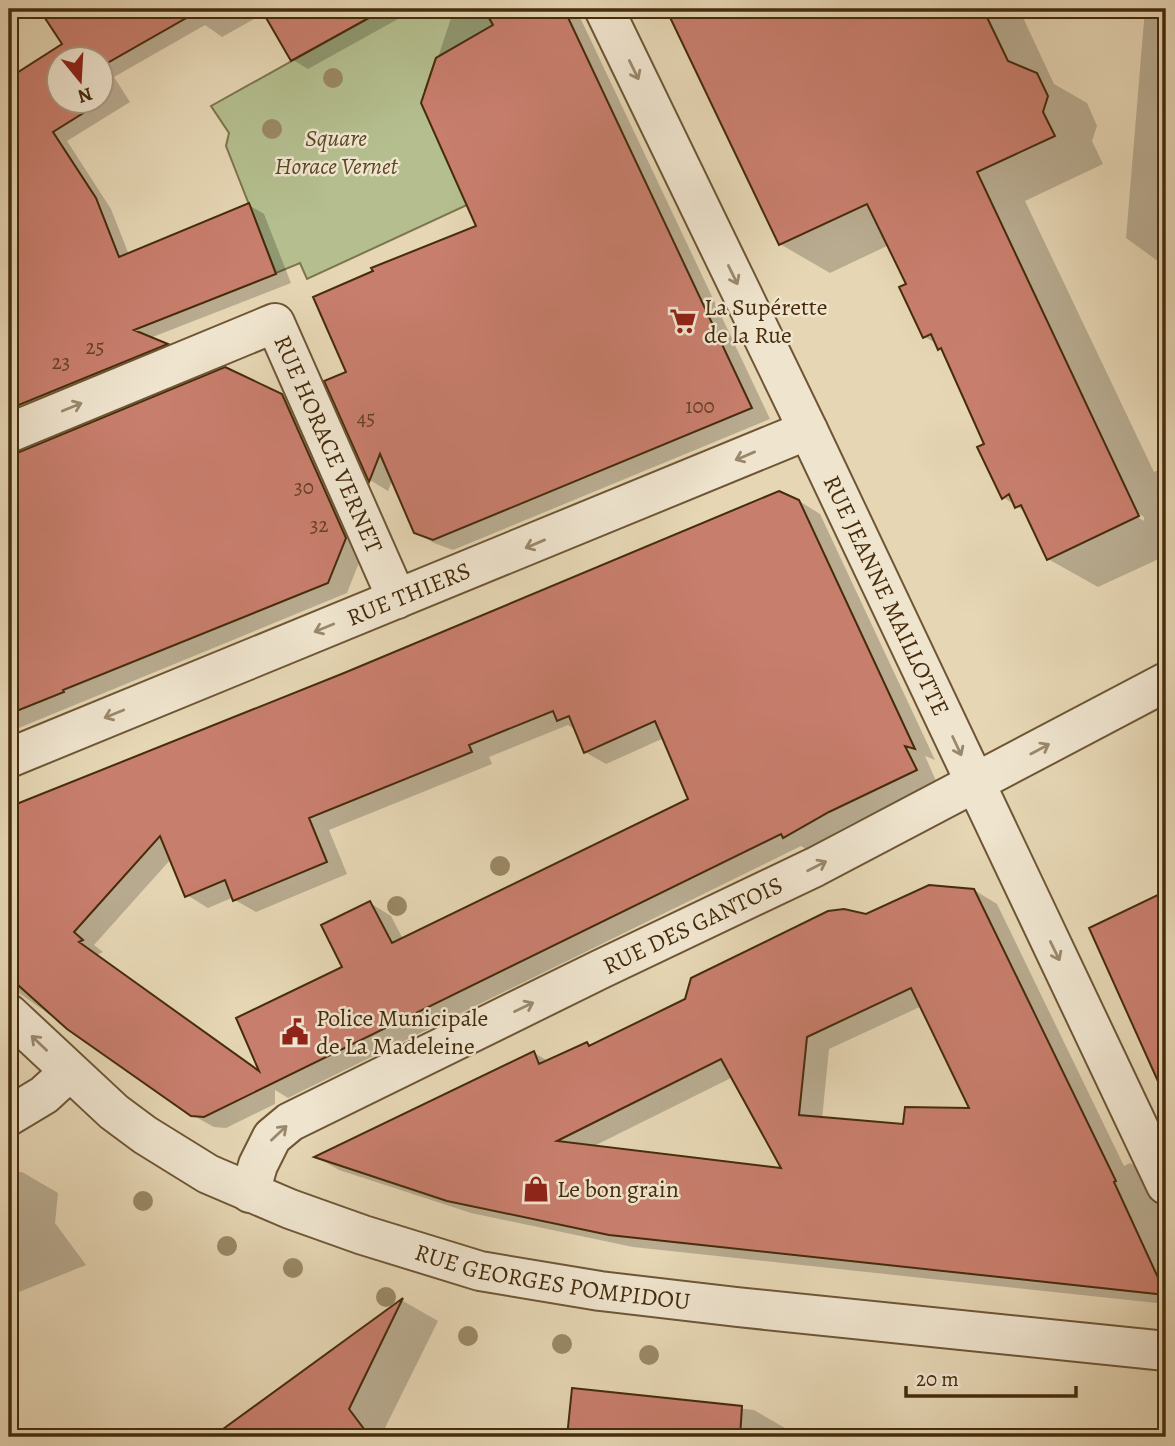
<svg xmlns="http://www.w3.org/2000/svg" width="1175" height="1446" font-family="Alegreya,serif">
	<style>
		.green { fill: #b4be8e; stroke: #7d754c; stroke-width: 2 }
		.shadow { fill: #0003; fill-rule: evenodd }
		.building { fill: #c87e6d; stroke: #462c0b; stroke-width: 2; fill-rule: evenodd }
		.lines { fill: none; stroke-linecap: round; stroke-linejoin: round }
		.minor-casing { stroke: #6e5635; stroke-width: 42 }
		.tertiary-casing { stroke: #6e5635; stroke-width: 42 }
		.minor { stroke: #efe4ce; stroke-width: 38 }
		.tertiary { stroke: #efe4ce; stroke-width: 38 }
		.tree { fill: #9a8865 }
		.oneway { stroke: #9a886c }
		.labels { text-anchor: middle; dominant-baseline: central; stroke-width: 5; stroke-linejoin: round; paint-order: stroke }
		.number-label { font-size: 21px; fill: #664024 }
		.park-label { font-size: 24px; font-style: italic; fill: #5c4925; stroke: #efe4ce }
		.poi-label { font-size: 24px; fill: #462c0b; stroke: #efe4ce; text-anchor: start }
		.street-label { font-size: 24px; fill: #462c0b; stroke: #efe4ce }
	</style>
	<rect width="100%" height="100%" fill="#e6d6b4"/>
	<filter id="stains"><feTurbulence type="fractalNoise" baseFrequency=".00286" numOctaves="4"/><feColorMatrix values="0 0 0 0 .2 0 0 0 0 .09 0 0 0 0 .02 0 0 0 .5 -.17"/></filter>
	<radialGradient id="worn" r=".72"><stop offset=".6" stop-color="#630" stop-opacity="0"/><stop offset="1" stop-color="#630" stop-opacity=".3"/></radialGradient>
	<!-- green -->
	<path class="green" d="M385 9H484L493 25 436 58 425 91 441 125 467 205 307 279 300 263 276 273 226 146 229 133 211 106Z"/>
	<!-- shadow -->
	<path class="shadow" d="M71 9H416L308 69 293 60 265 13 222 37 205 25 114 77 130 102 67 141 111 209 129 255 249 205 264 214 291 283 150 338 181 353 120 379 104 369 102 365 9 401V80L64 45 49 21ZM60 60H102V102H60Z
		M454 9H576L770 419 453 550 434 543 415 532 393 479 388 491 370 480 327 382 349 373 478 227 423 103Z
		M668 9H860L869 27 877 9H1019L1054 84 1087 103 1097 126 1092 141 1103 164 1025 201 1154 472 1166 466V564L1163 557 1098 587 1048 559 1027 513 1003 497 986 445 945 352 937 344 925 337 909 284 889 245 830 273 780 244ZM1132 510 1144 517V521L1131 513Z
		M1145 9H1166V267L1126 238Z
		M281 395 301 406 364 550 347 593 9 732V475L127 425Z
		M799 501 820 514 935 760 925 756 937 783 851 824 806 849 801 846 288 1098 275 1090V1104L226 1128 214 1127 192 1115 12 988 9 995V809L344 674ZM568 725 576 730 585 752 606 764 664 738 690 800 403 939 391 916 370 903 344 968 261 1072 97 955 103 952 94 945 171 859 187 895 208 908 234 897 235 900 256 912 347 874 329 830 492 764 489 757Z
		M974 890 997 904 1124 1166 1130 1163 1153 1176 1166 1204V1304L633 1247 471 1213 339 1170 318 1158 534 1053 548 1061 587 1044 592 1047 866 916ZM922 1006 972 1110 905 1125 822 1119 829 1049ZM733 1077 784 1170 592 1147Z
		M1166 893V1094L1091 929Z
		M9 1172H22L58 1193 55 1223 86 1265 9 1296Z
		M403 1301 438 1321 384 1430 389 1437H215Z
		M574 1390 754 1410 790 1431 789 1437H568Z
		M9 1424 18 1437H9Z"/>
	<!-- building -->
	<path class="building" d="M39 9H202L102 66V60H60V102H101L53 132 96 198 119 257 249 203 276 274 134 330 168 344 9 409V64L15 74 62 44Z
		M261 9H385L291 61Z
		M484 9H564L752 408 433 540 414 533 380 454 369 482 324 381 346 372 313 297 373 271 371 268 476 226 421 103 436 58 493 25Z
		M666 9H983L1008 61 1037 73 1048 96 1043 112 1055 136 977 172 1139 516 1047 560 1021 505 1015 508 1009 494 1002 499 977 447 984 444 941 348 938 350 931 334 923 338 899 287 906 284 867 204 779 245Z
		M225 367 282 394 346 538 328 583 63 690 64 692 9 714V454L17 453Z
		M779 491 799 500 915 749 905 746 917 770 829 812 783 838 781 834 204 1117 191 1116 67 1029 9 977V807L344 673ZM553 711 557 721 569 716 584 753 655 721 688 799 392 943 370 901 321 925 342 967 236 1018 259 1071 79 942 83 940 74 932 160 836 185 897 225 880 233 901 327 862 309 818 472 752 469 745Z
		M929 885 974 889 1116 1181 1114 1182 1166 1295 609 1235 447 1201 314 1157 534 1051 539 1064 587 1042 589 1046 685 999 691 978 828 911 844 909 866 914ZM911 988 969 1108 905 1107 903 1124 799 1115 807 1037ZM721 1059 781 1168 557 1141Z
		M1166 891V1099L1089 928Z
		M403 1298 349 1409 370 1437H212Z
		M572 1388 742 1406 740 1437H567Z"/>
	<g class="lines">
		<!-- minor casing -->
		<g class="minor-casing">
			<g id="minor">
				<path id="s1" d="M604 9 808 430 1166 1185"/>
				<path id="s2" d="M9 433 275 323 397 599"/>
				<path id="s3" d="M9 758 808 430"/>
				<path d="M9 1116 44 1095 69 1072"/>
				<path id="s4" d="M250 1193 258 1165 272 1137 290 1122 601 969 815 867 1166 682"/>
			</g>
		</g>
		<!-- tertiary casing -->
		<g class="tertiary-casing">
			<g id="tertiary">
				<path id="s5" d="M9 1014 114 1112 145 1135 208 1174 290 1209 363 1235 480 1271 600 1291 737 1307 1166 1351"/>
			</g>
		</g>
		<!-- minor -->
		<use href="#minor" class="minor"/>
		<!-- tertiary -->
		<use href="#tertiary" class="tertiary"/>
	</g>
	<!-- trees -->
	<g class="tree">
		<circle cx="333" cy="78" r="10"/>
		<circle cx="272" cy="129" r="10"/>
		<circle cx="500" cy="866" r="10"/>
		<circle cx="397" cy="906" r="10"/>
		<circle cx="143" cy="1201" r="10"/>
		<circle cx="227" cy="1246" r="10"/>
		<circle cx="293" cy="1268" r="10"/>
		<circle cx="386" cy="1297" r="10"/>
		<circle cx="468" cy="1336" r="10"/>
		<circle cx="562" cy="1344" r="10"/>
		<circle cx="649" cy="1355" r="10"/>
	</g>
	<!-- one-way arrows -->
	<defs><path id="oneway-shaft" d="M-6 0H5M1.5-3L5.5 0L1.5 3" fill="none" stroke-width="1.6" stroke-linecap="round" stroke-linejoin="round" transform="scale(1.75)"/></defs>
	<g class="oneway">
		<use href="#oneway-shaft" transform="translate(634 70) rotate(64)"/>
		<use href="#oneway-shaft" transform="translate(733 275) rotate(64)"/>
		<use href="#oneway-shaft" transform="translate(72 407) rotate(-22)"/>
		<use href="#oneway-shaft" transform="translate(745 456) rotate(157)"/>
		<use href="#oneway-shaft" transform="translate(535 544) rotate(157)"/>
		<use href="#oneway-shaft" transform="translate(324 628) rotate(158)"/>
		<use href="#oneway-shaft" transform="translate(114 714) rotate(158)"/>
		<use href="#oneway-shaft" transform="translate(957 746) rotate(65)"/>
		<use href="#oneway-shaft" transform="translate(1040 749) rotate(-28)"/>
		<use href="#oneway-shaft" transform="translate(817 866) rotate(-27)"/>
		<use href="#oneway-shaft" transform="translate(1055 951) rotate(64)"/>
		<use href="#oneway-shaft" transform="translate(524 1007) rotate(-26)"/>
		<use href="#oneway-shaft" transform="translate(39 1043) rotate(-136)"/>
		<use href="#oneway-shaft" transform="translate(279 1133) rotate(-43)"/>
	</g>
	<!-- icons -->
	<defs>
		<g id="supermarket-bare" transform="scale(2.1)"><path d="M-6-5.5h2.5l.6 2H6L4.5 2H-2.5L-4.4-4H-6ZM-1.5 3.2a1.3 1.3 0 1 0 .1 0ZM3 3.2a1.3 1.3 0 1 0 .1 0Z" fill="#8f2418" stroke="#efe4ce" stroke-width="2.5" paint-order="stroke"/></g>
		<g id="civic-bare" transform="scale(2.1)"><path d="M-.6-6.5H3V-4.5H.6V-3L4-1V1h2V6H-6V1h2V-1L-.6-3ZM-1.2 2.5V6h2.4V2.5Z" fill="#8f2418" stroke="#efe4ce" stroke-width="2.5" paint-order="stroke"/></g>
		<g id="shop-bare" transform="scale(2.1)"><path d="M-5-2.5h2.3a2.7 3.5 0 0 1 5.4 0H5L5.5 6h-11ZM-1.5-2.5h3a1.5 2.3 0 0 0-3 0Z" fill="#8f2418" stroke="#efe4ce" stroke-width="2.5" paint-order="stroke"/></g>
	</defs>
	<g fill-rule="evenodd">
		<use href="#supermarket-bare" x="683" y="321"/>
		<use href="#civic-bare" x="295" y="1032"/>
		<use href="#shop-bare" x="536" y="1189"/>
	</g>
	<g class="labels">
		<!-- number labels -->
		<g class="number-label">
			<text x="95" y="347">25</text>
			<text x="61" y="362">23</text>
			<text x="700" y="406">100</text>
			<text x="366" y="418">45</text>
			<text x="304" y="487">30</text>
			<text x="319" y="525">32</text>
		</g>
		<!-- park labels -->
		<g class="park-label">
			<text x="336" y="138">Square<tspan x="336" dy="28">Horace Vernet</tspan></text>
		</g>
		<!-- poi labels -->
		<g class="poi-label">
			<text x="704" y="307">La Supérette<tspan x="704" dy="28">de la Rue</tspan></text>
			<text x="316" y="1018">Police Municipale<tspan x="316" dy="28">de La Madeleine</tspan></text>
			<text x="557" y="1189">Le bon grain</text>
		</g>
		<!-- street labels -->
		<g class="street-label">
			<text stroke="none"><textPath href="#s2" startOffset="420">RUE HORACE VERNET</textPath></text>
			<text stroke="none"><textPath href="#s3" startOffset="432">RUE THIERS</textPath></text>
			<text stroke="none"><textPath href="#s1" startOffset="651">RUE JEANNE MAILLOTTE</textPath></text>
			<text stroke="none"><textPath href="#s4" startOffset="532">RUE DES GANTOIS</textPath></text>
			<text stroke="none"><textPath href="#s5" startOffset="618">RUE GEORGES POMPIDOU</textPath></text>
		</g>
	</g>
	<!-- margin -->
	<rect width="1175" height="1446" fill="none" stroke="#e6d6b4" stroke-width="35"/>
	<rect x="10" y="10" width="1154" height="1425" fill="none" stroke="#462c0b" stroke-width="3.5"/>
	<rect x="18" y="18" width="1140" height="1411" fill="none" stroke="#462c0b" stroke-width="2"/>
	<!-- north arrow -->
	<g transform="translate(80 80) rotate(162)"><circle r="33" fill="#efe4ce" stroke="#ab9a80" stroke-width="2"/>
	<path d="M0-5L12 26L0 18L-12 26Z" fill="#8f2418"/>
	<text y="-10" font-size="19" font-weight="bold" text-anchor="middle" fill="#462c0b">N</text>
	</g>
	<!-- scale -->
	<path d="M906 1386v10h170v-10" fill="none" stroke="#462c0b" stroke-width="3.5"/>
	<text x="916" y="1386" font-size="21" fill="#462c0b" stroke="#efe4ce" stroke-width="5" paint-order="stroke">20 m</text>
	<rect width="100%" height="100%" filter="url(#stains)"/>
	<rect width="100%" height="100%" fill="url(#worn)"/>
</svg>
